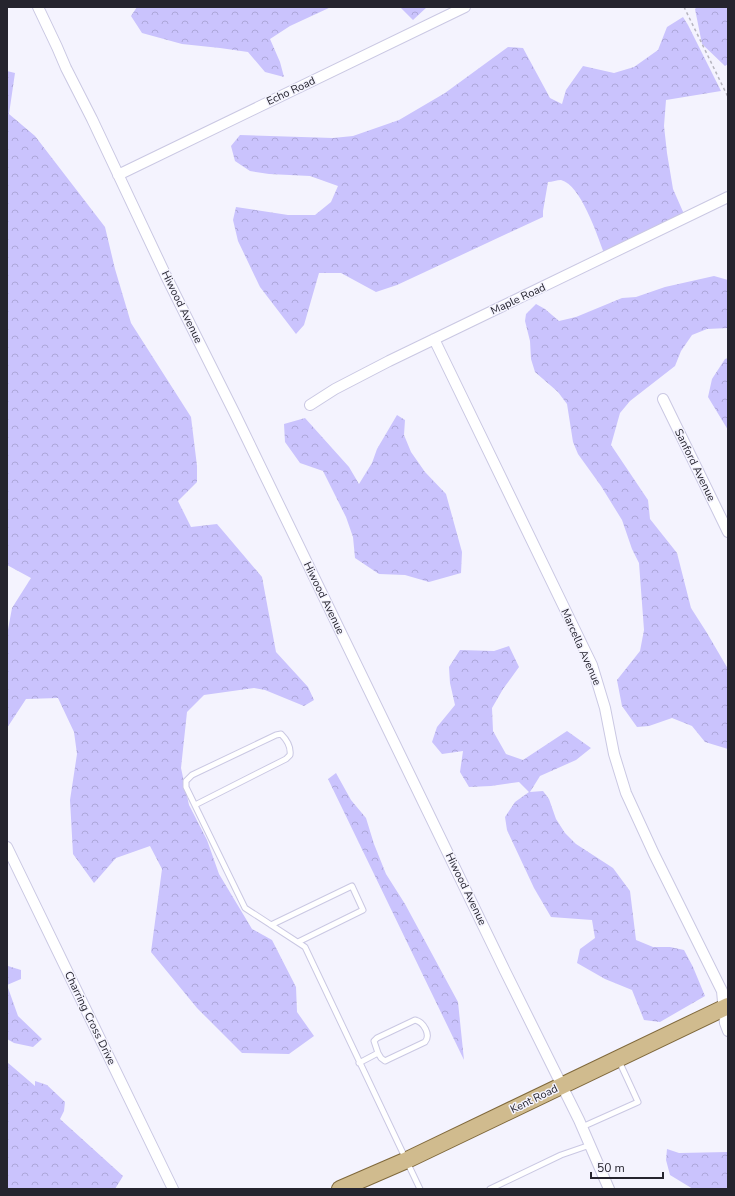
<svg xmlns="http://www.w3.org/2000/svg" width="735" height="1196" font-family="'Nunito Sans',sans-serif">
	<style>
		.forest { fill: url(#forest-crowns) }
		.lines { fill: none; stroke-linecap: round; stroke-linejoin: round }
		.lane-casing { stroke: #cac8e3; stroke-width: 7 }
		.street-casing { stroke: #cac8e3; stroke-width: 12 }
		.primary-casing { stroke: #7f683b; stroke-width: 18 }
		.path { stroke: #b6b5bf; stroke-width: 1.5; stroke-dasharray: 3 3; stroke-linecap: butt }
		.lane { stroke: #fff; stroke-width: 5 }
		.street { stroke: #fff; stroke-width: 10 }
		.primary { stroke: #d0bb8e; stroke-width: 16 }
		.labels { text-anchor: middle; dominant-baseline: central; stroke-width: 3; stroke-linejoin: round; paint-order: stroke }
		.street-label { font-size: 11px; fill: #25242e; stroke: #f4f3fe }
	</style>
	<defs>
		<pattern id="forest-crowns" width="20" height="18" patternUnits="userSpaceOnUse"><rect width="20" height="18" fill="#cac3fd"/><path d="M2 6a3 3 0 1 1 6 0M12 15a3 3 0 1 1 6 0" fill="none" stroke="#ada7d9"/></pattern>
	</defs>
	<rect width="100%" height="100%" fill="#f4f3fe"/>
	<!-- forest -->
	<path class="forest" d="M137 7H331L290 26 270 39 280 62 284 77 265 72 248 52 220 48 182 44 142 33 131 16Z
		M400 7H427L413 20Z
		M697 7H728V64L725 66 702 44 695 9Z
		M683 17 688 25 721 91 666 100 664 126 667 153 673 189 684 214 604 253C597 235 581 185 561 180 557 180 552 182 548 182L543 211V217L397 285 376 292 341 273H319L304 325 296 334 260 287 238 241 233 220 236 207 288 215H315L331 202 338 186 310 176 269 174 250 171 235 161 231 146 240 135 333 138 353 136 399 120 445 93 508 47 523 48 550 98 562 104 566 90 583 66 614 73 634 67 658 50 667 27Z
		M7 71 15 73 9 114 35 136 105 227 115 269 131 323 191 417 197 466V482L178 501 191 527 217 524 262 577 276 652 308 687 314 700 304 706 265 690 254 688 204 695 187 712 181 768 189 805 207 840 219 874 252 929 272 940 296 987 297 1012 314 1036 289 1054 242 1053 197 1008 151 952 162 869 150 846 116 858 94 883 73 854 70 800 77 754 74 732 58 698 26 699 7 728V635L12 608 31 578 7 565Z
		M714 276 728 280V328L707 329 692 335 681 351 675 366 630 401 620 413 611 445 648 500 650 519 677 553 691 608 707 633 728 669V749L705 742 692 726 672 718 649 726 637 727 622 706 617 680 640 651 644 630 639 563 632 549 622 520 601 486 578 454 573 442 567 404 558 392 535 372 531 359 530 341 525 321 526 314 536 304 545 309 559 321 576 317 622 298 636 297 665 287Z
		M728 358V430L708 397 712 379 725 359Z
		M397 415 405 420 404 435 411 452 425 472 446 494 462 552 461 573 429 582 405 575 379 574 355 558 353 537 346 517 323 471 300 463 285 442 284 424 305 418 349 467 359 484 372 463 377 449Z
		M509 646 519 667 503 689 492 708 493 731 506 754 523 760 567 731 591 748 576 760 540 776 530 792 543 791 549 799 556 819 565 833 576 844 613 868 630 891 636 940 653 947H670L684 950 693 967 705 996 660 1022 644 1020 632 990 605 979 577 963 580 949 595 938 592 920 551 917 534 888 507 830 505 817 515 802 529 792 519 782 491 786 469 787 460 772 463 751 442 754 432 742 437 727 455 705 450 683 449 667 460 650 494 651Z
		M336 773 351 800 366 818 374 844 386 874 405 904 458 1002 464 1060 328 779Z
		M8 966 21 970V979L7 985 18 1016 42 1039 33 1047 14 1043 7 1039V967Z
		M7 1062 35 1086V1081L47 1085 65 1102 64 1111 60 1119 123 1176 115 1189H8L7 1177Z
		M667 1149 679 1153 728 1152V1189H693L670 1175 666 1160Z"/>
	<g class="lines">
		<!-- lane casing -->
		<g class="lane-casing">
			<path id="lane" d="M195 805 286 759 290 755C291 748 287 740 281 734L276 735 192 775 186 781V787L245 908 305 947 420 1189
				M271 925 352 886 363 910 298 942
				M359 1063 378 1053 381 1058 385 1061 389 1059 425 1042C431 1035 424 1022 415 1020L377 1038 374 1041 378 1053
				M582 1127 638 1102 619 1061
				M490 1189 561 1155 590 1145"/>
		</g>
		<!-- street casing -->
		<g class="street-casing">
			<path id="street" d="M38 7 57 47 66 68 92 119 167 278 235 414 505 971 579 1120 609 1189
				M118 175 465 7
				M434 339 592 665 605 708 614 754 626 793 654 854 722 991 725 1023 728 1031
				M663 399 728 532
				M310 405 335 389 389 361 728 197
				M7 847 173 1189"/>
		</g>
		<!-- primary casing -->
		<g class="primary-casing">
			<path id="primary" d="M340 1189 407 1160 728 1006"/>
		</g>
		<!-- path -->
		<path class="path" d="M684 7 728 97"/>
		<!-- lane -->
		<use href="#lane" class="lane"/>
		<!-- street -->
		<use href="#street" class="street"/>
		<!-- primary -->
		<use href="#primary" class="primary"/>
	</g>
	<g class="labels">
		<!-- street labels -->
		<g class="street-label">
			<text transform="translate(291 91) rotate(-25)">Echo Road</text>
			<text transform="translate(518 299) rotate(-25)">Maple Road</text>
			<text transform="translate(182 307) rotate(64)">Hiwood Avenue</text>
			<text transform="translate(695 465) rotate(64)">Sanford Avenue</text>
			<text transform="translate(324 598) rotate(64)">Hiwood Avenue</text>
			<text transform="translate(581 647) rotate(66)">Marcella Avenue</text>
			<text transform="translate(466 889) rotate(64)">Hiwood Avenue</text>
			<text transform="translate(90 1018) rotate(64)">Charring Cross Drive</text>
			<text transform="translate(534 1099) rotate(-26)">Kent Road</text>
		</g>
	</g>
	<!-- border -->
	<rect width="735" height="1196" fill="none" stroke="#25242e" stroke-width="16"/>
	<!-- scale -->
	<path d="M591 1172v6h72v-6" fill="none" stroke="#25242e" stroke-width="2"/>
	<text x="597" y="1172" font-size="12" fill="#25242e" stroke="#f4f3fe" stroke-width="3" paint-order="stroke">50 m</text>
</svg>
